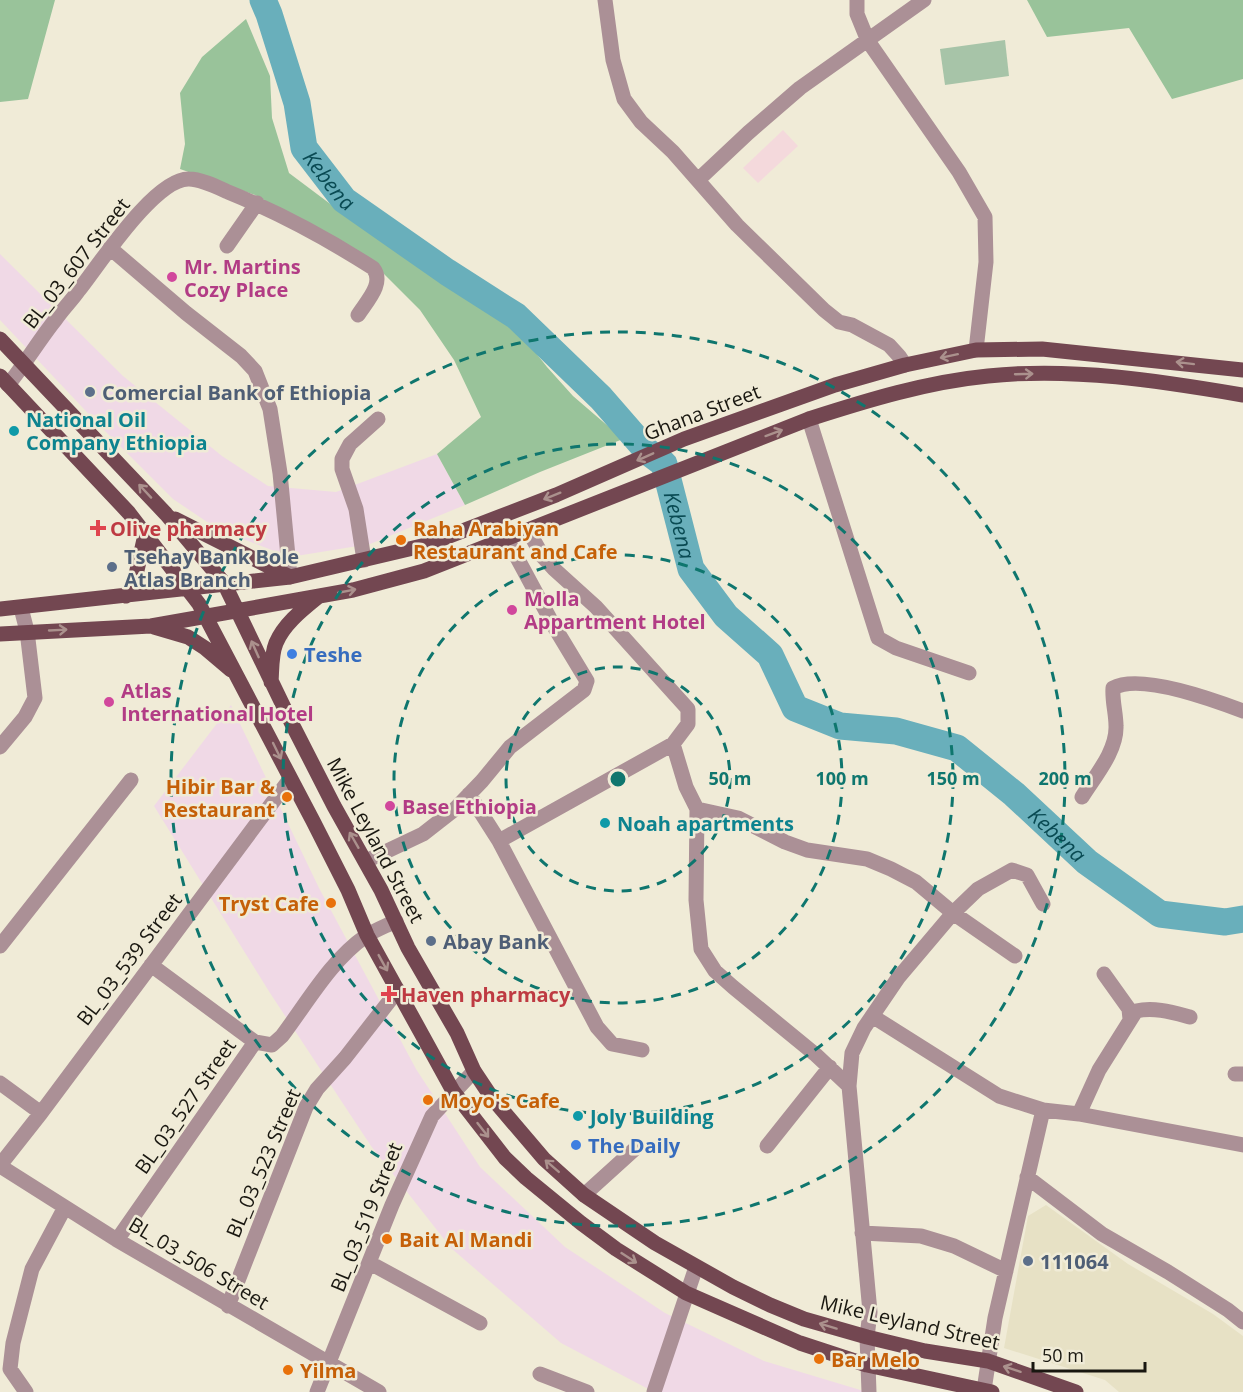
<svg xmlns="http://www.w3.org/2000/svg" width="1243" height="1392" font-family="'Open Sans',sans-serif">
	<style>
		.commercial { fill: #f0d9e6 }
		.built { fill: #e7e1c5 }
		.medical { fill: #f4d9dc }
		.green { fill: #a7c4a8 }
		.forest { fill: #99c39a }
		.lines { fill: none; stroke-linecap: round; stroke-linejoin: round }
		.river { stroke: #69afbb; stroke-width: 27 }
		.minor { stroke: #ab9096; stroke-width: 15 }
		.major { stroke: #734751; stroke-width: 15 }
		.oneway { stroke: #ab918d }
		.ring { fill: none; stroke: #0f766e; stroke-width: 3; stroke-dasharray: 10 8 }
		.hotel-dot { fill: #d1479c; stroke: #f0ebd7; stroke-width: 2 }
		.service-dot { fill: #5c6f8a; stroke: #f0ebd7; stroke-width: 2 }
		.culture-dot { fill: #0f9aa8; stroke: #f0ebd7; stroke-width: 2 }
		.health-dot { fill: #e0444e; stroke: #f0ebd7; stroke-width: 2 }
		.food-dot { fill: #e8710a; stroke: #f0ebd7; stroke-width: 2 }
		.shop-dot { fill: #3f7fe0; stroke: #f0ebd7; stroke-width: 2 }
		.labels { text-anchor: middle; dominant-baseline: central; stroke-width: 5; stroke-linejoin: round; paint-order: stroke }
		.street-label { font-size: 20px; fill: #191710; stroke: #f0ebd7 }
		.hotel-label { font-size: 20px; font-weight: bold; fill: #b23c85; stroke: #f0ebd7; text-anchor: start }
		.service-label { font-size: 20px; font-weight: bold; fill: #4e5e75; stroke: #f0ebd7; text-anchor: start }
		.culture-label { font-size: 20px; font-weight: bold; fill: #0d838f; stroke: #f0ebd7; text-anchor: start }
		.health-label { font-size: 20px; font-weight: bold; fill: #be3a42; stroke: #f0ebd7; text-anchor: start }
		.food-label { font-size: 20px; font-weight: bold; fill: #c56008; stroke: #f0ebd7; text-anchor: start }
		.shop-label { font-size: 20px; font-weight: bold; fill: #366cbe; stroke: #f0ebd7; text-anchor: start }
		.water-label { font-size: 21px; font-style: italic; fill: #094a53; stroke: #f0ebd7 }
		.centre { fill: #0f766e; stroke: #f0ebd7; stroke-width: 3 }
		.ring-label { font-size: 18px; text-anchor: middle; font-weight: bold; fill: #0f766e; stroke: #f0ebd7; stroke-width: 5; stroke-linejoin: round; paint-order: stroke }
	</style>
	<rect width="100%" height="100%" fill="#f0ebd7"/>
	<!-- commercial -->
	<path class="commercial" d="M0 254 123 376 222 456 268 486 336 492 437 454 465 505 370 544 290 557 219 530 173 499 99 425 0 320Z
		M231 705 319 888 416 1069 480 1167 565 1247 665 1313 764 1361 867 1392H654L561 1343 451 1248 371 1146 270 993 154 806Z"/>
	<!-- built -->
	<path class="built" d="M1046 1205 1128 1264 1213 1314 1243 1336V1392H1119L1105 1380 1004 1348 1028 1216Z"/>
	<!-- medical -->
	<path class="medical" d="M783 130 798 146 758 183 743 168Z"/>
	<!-- green -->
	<path class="green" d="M1005 40 1009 76 945 85 940 49Z"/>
	<!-- forest -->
	<path class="forest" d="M0 0H55L28 99 0 102Z
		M1027 0H1243V79L1172 99 1129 28 1047 37Z
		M246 19 270 76 272 118 289 173 337 209 512 323 547 367 573 396 623 439 540 472 465 505 437 454 481 417 454 360 420 310 381 271 326 235 255 195 180 169 185 144 180 93 202 57Z"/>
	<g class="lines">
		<!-- river -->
		<path class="river" id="s1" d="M263 0 269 14 297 103 304 148 344 200 447 272 516 316 601 398 648 452 664 464 691 569 726 616 770 655 795 708 840 726 896 731 957 748 1014 794 1087 862 1160 914 1225 922 1243 919"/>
		<!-- minor -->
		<path class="minor" d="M605 0 613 60 624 99 641 122 673 152 737 225 824 310 839 322 852 325 889 345 899 356 905 365
			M857 0V14L868 41 959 172 985 217 986 262 976 350
			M698 180 748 133 800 88 924 0
			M227 246 257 203
			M110 248 186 313 241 356 255 371 270 409 280 473 290 577
			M8 385C25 364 39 340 56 319 63 309 72 300 79 290 99 265 155 178 189 179 201 179 217 187 228 192 280 213 326 238 373 268 385 283 367 301 358 315
			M809 419 878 638 896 648 969 673
			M528 530 543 557 554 569 596 607 688 709V724L673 744 686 787 697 809 696 900 701 949 715 971 733 987 816 1055 849 1086
			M364 560 356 509 342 469V459L350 444 378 419
			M0 747 25 717 35 698 27 631 21 608
			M469 794 499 841 597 1027 612 1044 642 1050
			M1082 797C1095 776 1117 751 1116 726 1116 713 1112 701 1113 688 1140 673 1214 700 1243 711
			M697 809 738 818 785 842 807 850 867 859 891 869 916 882 953 913 1015 956
			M499 841 673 744
			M366 861 423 834 455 809 482 781 510 747 584 690 587 681 555 628 507 539
			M0 946 131 780
			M151 965 255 1042 272 1045 282 1036C307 1003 331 960 366 936 375 930 386 926 396 921
			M1104 974 1129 1009 1130 1019
			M872 1016 999 1096 1043 1110 1079 1114 1243 1145
			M1235 1074H1243
			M0 1083 41 1113
			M1079 1114 1099 1070 1136 1011C1154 1007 1171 1012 1190 1017
			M767 1146 830 1067
			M0 1165 41 1113 290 779
			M0 1166 117 1240 379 1392
			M1027 1177 1102 1234 1168 1272 1228 1310 1243 1322
			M584 1195 637 1147
			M862 1233 921 1236 954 1246 1006 1271
			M117 1240 255 1042
			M370 1263 480 1323
			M228 1306 306 1107 317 1089 345 1058 398 990
			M540 1374 587 1392
			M984 1390 995 1318 1043 1110
			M26 1392 10 1369 13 1343 32 1269 65 1207
			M317 1392 392 1205 432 1116 474 1071
			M654 1392 696 1267
			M869 1392 867 1337 870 1312 849 1086 852 1053 864 1028 898 978 953 913 978 889 1012 870 1027 875 1043 904"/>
		<!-- major -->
		<path class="major" d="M0 339 166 514 224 583 291 722 334 806 381 890 408 948 457 1033 474 1071 492 1098 544 1159 584 1195 655 1243 733 1287 770 1305 804 1319 867 1337 925 1351 988 1361 1076 1392
			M0 376 129 513 199 604 313 821 348 890 367 935 431 1051 453 1091 505 1158 526 1178 581 1223 616 1249 686 1293 800 1343 867 1365 992 1392
			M175 519 290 577
			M126 596 135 579 145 535
			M0 609 290 577 426 545 556 495 684 439 835 385 905 365 976 350 1042 349 1243 370
			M154 627 188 637 205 648 231 670
			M0 634 151 626 353 590 424 571 462 556 809 419C868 400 927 382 988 376 1073 367 1160 381 1243 395
			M271 682C272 670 271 655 276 643 284 624 302 610 318 597"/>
	</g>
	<!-- one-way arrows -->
	<defs><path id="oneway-shaft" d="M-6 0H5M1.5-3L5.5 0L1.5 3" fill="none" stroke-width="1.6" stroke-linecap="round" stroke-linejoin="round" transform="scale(1.5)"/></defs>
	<g class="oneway">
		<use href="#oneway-shaft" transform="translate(949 356) rotate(168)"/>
		<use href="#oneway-shaft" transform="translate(1185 363) rotate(-173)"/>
		<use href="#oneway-shaft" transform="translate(1024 374) rotate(-2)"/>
		<use href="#oneway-shaft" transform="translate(774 433) rotate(-20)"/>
		<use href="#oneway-shaft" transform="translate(645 457) rotate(156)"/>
		<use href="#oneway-shaft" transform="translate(145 491) rotate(-133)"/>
		<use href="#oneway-shaft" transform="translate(552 496) rotate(158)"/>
		<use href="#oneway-shaft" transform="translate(347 591) rotate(-11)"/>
		<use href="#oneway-shaft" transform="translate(58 630) rotate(-3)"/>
		<use href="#oneway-shaft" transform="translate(255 649) rotate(-114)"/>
		<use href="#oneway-shaft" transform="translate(277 751) rotate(64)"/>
		<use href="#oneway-shaft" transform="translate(354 840) rotate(-120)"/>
		<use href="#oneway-shaft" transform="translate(383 963) rotate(61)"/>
		<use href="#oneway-shaft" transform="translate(483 1130) rotate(52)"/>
		<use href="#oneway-shaft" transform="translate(552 1166) rotate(-139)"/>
		<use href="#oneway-shaft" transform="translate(629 1258) rotate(33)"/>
		<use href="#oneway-shaft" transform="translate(828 1326) rotate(-163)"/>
		<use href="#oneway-shaft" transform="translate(1012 1369) rotate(-162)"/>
	</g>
	<!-- distance rings -->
	<g class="ring">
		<circle cx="618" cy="779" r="112"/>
		<circle cx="618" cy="779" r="224"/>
		<circle cx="618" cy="779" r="335"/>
		<circle cx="618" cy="779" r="447"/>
	</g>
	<!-- markers -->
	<g class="hotel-dot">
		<circle cx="172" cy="277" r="6"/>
		<circle cx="512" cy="610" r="6"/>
		<circle cx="109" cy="702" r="6"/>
		<circle cx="390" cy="806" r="6"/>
	</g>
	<g class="service-dot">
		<circle cx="90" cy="392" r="6"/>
		<circle cx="112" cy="567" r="6"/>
		<circle cx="431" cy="941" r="6"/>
		<circle cx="1028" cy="1261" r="6"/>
	</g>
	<g class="culture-dot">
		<circle cx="14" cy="431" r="6"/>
		<circle cx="605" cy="823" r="6"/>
		<circle cx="578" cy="1116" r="6"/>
	</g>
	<g class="health-dot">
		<path d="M95 519h6v6h6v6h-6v6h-6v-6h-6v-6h6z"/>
		<path d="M386 985h6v6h6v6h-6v6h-6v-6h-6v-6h6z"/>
	</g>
	<g class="food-dot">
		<circle cx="401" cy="540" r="6"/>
		<circle cx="287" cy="797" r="6"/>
		<circle cx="331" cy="903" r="6"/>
		<circle cx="428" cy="1100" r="6"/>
		<circle cx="387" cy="1239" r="6"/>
		<circle cx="819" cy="1359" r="6"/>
		<circle cx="288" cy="1370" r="6"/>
	</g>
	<g class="shop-dot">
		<circle cx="292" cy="654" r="6"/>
		<circle cx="576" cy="1145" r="6"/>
	</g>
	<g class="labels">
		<!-- street labels -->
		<g class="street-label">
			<text transform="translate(76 263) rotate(-52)">BL_03_607 Street</text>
			<text transform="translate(702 412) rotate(-21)">Ghana Street</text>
			<text transform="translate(376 840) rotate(62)">Mike Leyland Street</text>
			<text transform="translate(129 959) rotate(-53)">BL_03_539 Street</text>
			<text transform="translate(185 1106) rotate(-55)">BL_03_527 Street</text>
			<text transform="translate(263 1163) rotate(-67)">BL_03_523 Street</text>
			<text transform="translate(366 1217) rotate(-68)">BL_03_519 Street</text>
			<text transform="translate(199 1263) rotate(31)">BL_03_506 Street</text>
			<text transform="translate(910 1322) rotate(13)">Mike Leyland Street</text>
		</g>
		<!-- hotel labels -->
		<g class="hotel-label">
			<text x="184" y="266">Mr. Martins<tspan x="184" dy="23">Cozy Place</tspan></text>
			<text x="524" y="598">Molla<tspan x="524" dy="23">Appartment Hotel</tspan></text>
			<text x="121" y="690">Atlas<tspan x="121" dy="23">International Hotel</tspan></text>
			<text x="402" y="806">Base Ethiopia</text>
		</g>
		<!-- service labels -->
		<g class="service-label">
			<text x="102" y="392">Comercial Bank of Ethiopia</text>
			<text x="124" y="556">Tsehay Bank Bole<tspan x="124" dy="23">Atlas Branch</tspan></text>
			<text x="443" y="941">Abay Bank</text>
			<text x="1040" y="1261">111064</text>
		</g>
		<!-- culture labels -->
		<g class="culture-label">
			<text x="26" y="419">National Oil<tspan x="26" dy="23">Company Ethiopia</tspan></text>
			<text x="617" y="823">Noah apartments</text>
			<text x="590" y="1116">Joly Building</text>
		</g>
		<!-- health labels -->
		<g class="health-label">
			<text x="110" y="528">Olive pharmacy</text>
			<text x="401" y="994">Haven pharmacy</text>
		</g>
		<!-- food labels -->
		<g class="food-label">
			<text x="413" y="528">Raha Arabiyan<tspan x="413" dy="23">Restaurant and Cafe</tspan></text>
			<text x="275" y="786" text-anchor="end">Hibir Bar &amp;<tspan x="275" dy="23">Restaurant</tspan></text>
			<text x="319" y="903" text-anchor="end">Tryst Cafe</text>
			<text x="440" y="1100">Moyo's Cafe</text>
			<text x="399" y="1239">Bait Al Mandi</text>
			<text x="831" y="1359">Bar Melo</text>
			<text x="300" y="1370">Yilma</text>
		</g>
		<!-- shop labels -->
		<g class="shop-label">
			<text x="304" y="654">Teshe</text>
			<text x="588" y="1145">The Daily</text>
		</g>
		<!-- water labels -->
		<g class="water-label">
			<text stroke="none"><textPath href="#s1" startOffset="195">Kebena</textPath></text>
			<text stroke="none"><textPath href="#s1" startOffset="700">Kebena</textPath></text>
			<text stroke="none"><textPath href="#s1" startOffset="1222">Kebena</textPath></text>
		</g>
	</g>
	<circle cx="618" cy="779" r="9" class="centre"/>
	<g class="ring-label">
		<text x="730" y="785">50 m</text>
		<text x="842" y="785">100 m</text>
		<text x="953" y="785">150 m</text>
		<text x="1065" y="785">200 m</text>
	</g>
	<!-- scale -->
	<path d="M1033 1362v9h112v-9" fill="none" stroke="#191710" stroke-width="3"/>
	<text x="1042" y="1362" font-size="18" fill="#191710" stroke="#f0ebd7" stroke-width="4.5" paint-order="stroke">50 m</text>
</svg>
